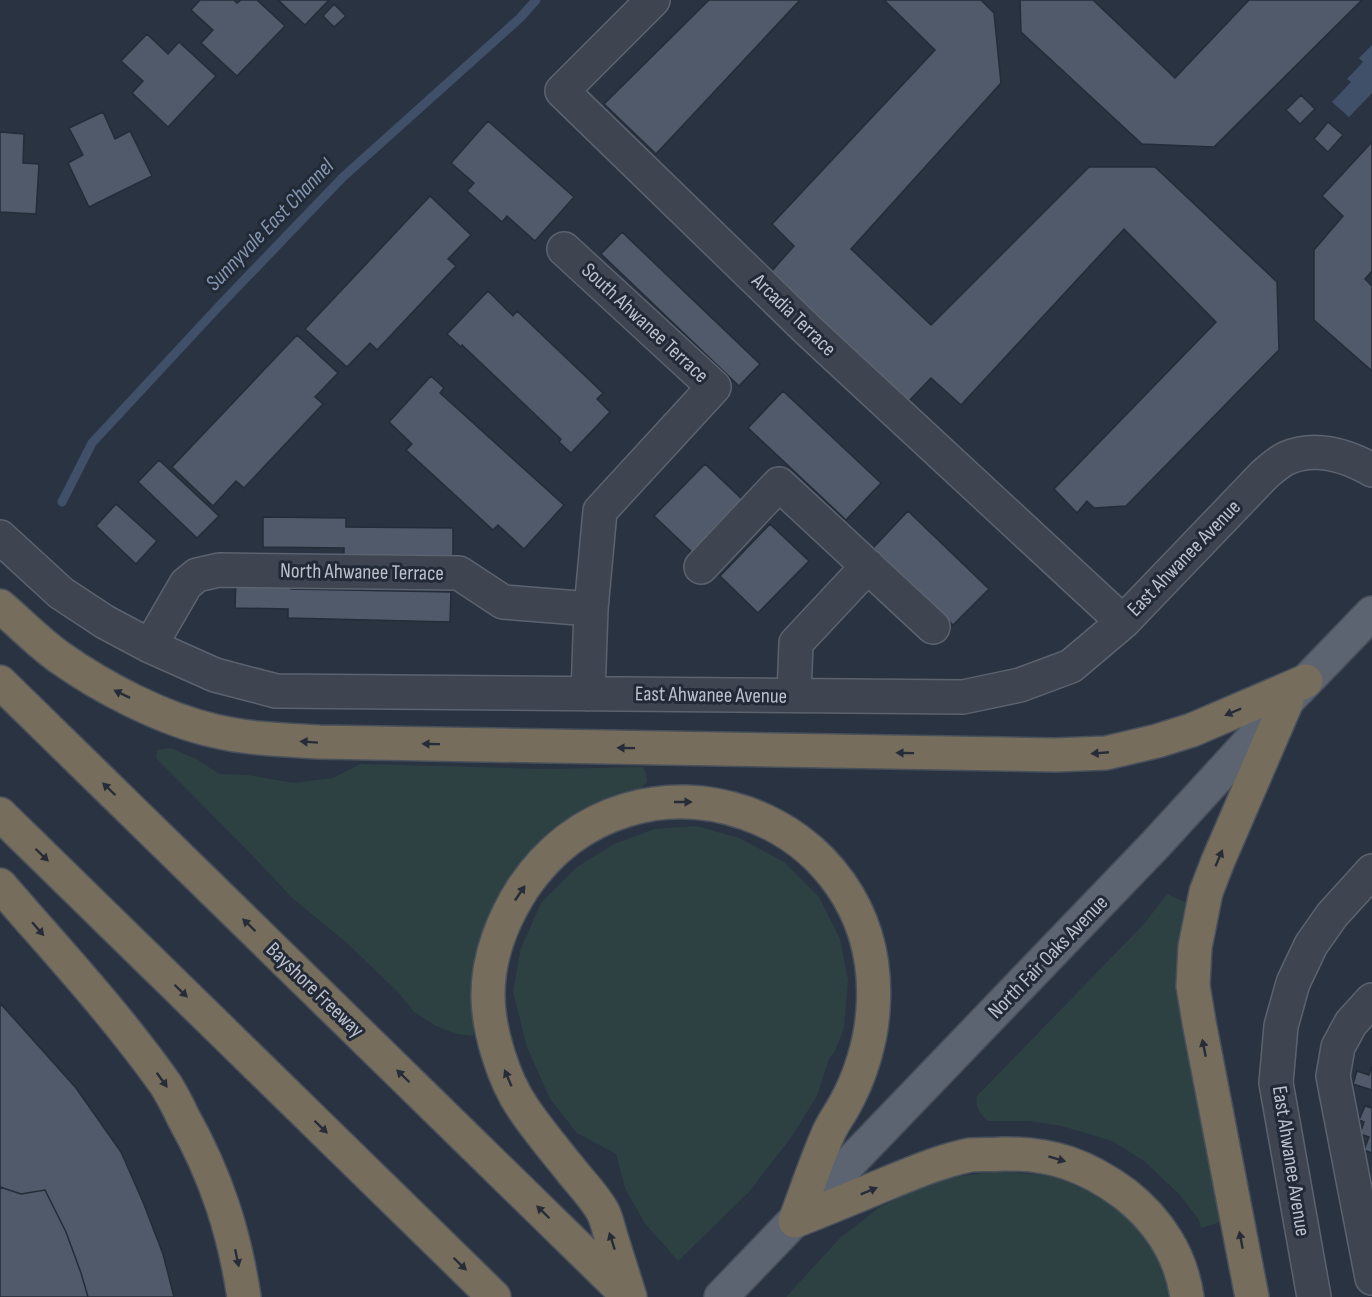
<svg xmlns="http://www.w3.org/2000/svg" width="1372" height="1297" font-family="'Sofia Sans Condensed',sans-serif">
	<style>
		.green { fill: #2d4143 }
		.water { fill: #415069 }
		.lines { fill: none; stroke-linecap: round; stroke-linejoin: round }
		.stream { stroke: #415069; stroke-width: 9 }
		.building { fill: #505a6a; stroke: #242c39; stroke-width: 1.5 }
		.minor-casing { stroke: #5c636f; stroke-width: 36 }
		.major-casing { stroke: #474e5b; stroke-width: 36 }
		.highway-casing { stroke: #48505c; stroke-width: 36 }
		.minor { stroke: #3e4551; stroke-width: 33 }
		.major { stroke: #5c6471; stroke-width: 33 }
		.highway { stroke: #766d5c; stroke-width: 33 }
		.oneway { fill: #262d39 }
		.labels { text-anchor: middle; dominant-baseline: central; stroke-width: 6; stroke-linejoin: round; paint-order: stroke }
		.street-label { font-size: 21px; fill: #bbc1cb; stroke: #222a37 }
		.water-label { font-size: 22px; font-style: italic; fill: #8596b0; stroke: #222a37 }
	</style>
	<rect width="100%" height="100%" fill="#2a3341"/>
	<!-- green -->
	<path class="green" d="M171 748 198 760 219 774 248 775 293 783 333 778 360 764 547 769 643 767 646 773 647 782 637 793 609 800 573 816 538 848 512 879 479 955 473 1036 457 1034 436 1026 414 1012 398 992 347 943 292 898 251 854 156 758 157 750Z
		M696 826 739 838 784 862 819 897 840 939 848 980 844 1028 835 1051 829 1059 817 1096 790 1139 748 1193 678 1261 644 1222 625 1188 616 1154 577 1133 550 1099 527 1047 513 991 521 948 541 903 577 867 614 844 655 829Z
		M1167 894 1192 905 1227 1220 1201 1228 1199 1220 1180 1195 1144 1161 1112 1141 1062 1126 1029 1121H988C980 1114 975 1107 977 1096L1144 924Z
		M998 1171 1063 1177 1100 1189 1159 1243 1173 1297H786L840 1238 880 1207 934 1180Z"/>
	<!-- water -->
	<path class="water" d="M1372 45V93L1349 117 1332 102 1351 82 1347 79 1363 62 1359 58Z"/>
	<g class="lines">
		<!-- stream -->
		<path class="stream" d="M62 502 92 443 222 303 343 177 520 18 536 0"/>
	</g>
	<!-- building -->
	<path class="building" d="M200 0H234L237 3 241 0H257L285 26 237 76 201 43 213 30 191 10Z
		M278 0H329L305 25Z
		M709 0H800L656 154 604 104Z
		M884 0H981L994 13 1001 83 851 249 931 325 1089 167H1155L1277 282 1279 350 1126 506 1094 508 1087 501 1077 513 1054 489 1216 322 1124 229 961 405 931 378 906 404 770 273 794 246 772 224 935 50Z
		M1020 0H1093L1175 78 1249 0H1362L1214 147 1142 144 1021 32Z
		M334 4 346 16 334 27 323 16Z
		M147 34 168 54 179 42 216 76 168 127 132 93 143 81 121 61Z
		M1301 95 1315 109 1300 124 1286 110Z
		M103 112 115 139 130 131 152 176 89 207 68 163 83 155 69 128Z
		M488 121 574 197 535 241 507 216 502 222 467 191 474 183 451 163Z
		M1328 122 1343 135 1328 152 1314 139Z
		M0 132 24 134 23 163 39 164 36 214 0 212Z
		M1372 142V271L1365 279 1372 286V371L1314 320V250L1343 216 1322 196Z
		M430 196 471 235 448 259 456 266 377 350 370 343 347 367 305 329Z
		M622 232 760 364 739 386 601 254Z
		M488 291 513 316 517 311 603 393 597 399 610 412 571 453 559 442 561 439 462 345 461 347 447 334Z
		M297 335 338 373 315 397 323 404 244 488 236 481 213 506 172 467Z
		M431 376 444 388 440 393 564 505 524 549 498 525 493 530 406 450 412 444 389 422Z
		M783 391 881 483 846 520 748 428Z
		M159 460 219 516 197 538 138 482Z
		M705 464 744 501 693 553 654 516Z
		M116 504 157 541 136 564 96 526Z
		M908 511 989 589 953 625 873 548Z
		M263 517 346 518V527L453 528V558L344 557V548L263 547Z
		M770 524 809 561 758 613 720 576Z
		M236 580 290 581 291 589 451 592 450 622 288 618V609L235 608Z
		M0 1003 76 1088 121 1152 143 1202 163 1254 174 1297H88L81 1273 66 1232 45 1190 21 1194 0 1187Z
		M1372 1066V1090L1353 1084 1357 1071 1369 1075Z
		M1365 1106 1372 1108V1153L1364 1150 1369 1137 1360 1134 1364 1122 1359 1120Z
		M0 1187 21 1194 45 1190 66 1232 81 1273 88 1297H0Z"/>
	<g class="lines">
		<!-- minor casing -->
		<g class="minor-casing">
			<path id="minor" d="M653 0 562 91 809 331 1123 622
				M564 249 714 387 600 511 591 609
				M0 537 61 593 105 622 150 646 215 675 276 691 963 697 1020 685 1071 666 1123 622 1264 475C1271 469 1278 462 1287 458 1315 446 1346 455 1372 470
				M701 567 779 484 933 627
				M150 646 186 584 197 575 219 570 459 573 503 602 591 609 588 694
				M794 695 796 643 868 566
				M1372 1000 1351 1023 1338 1047 1333 1076 1372 1278
				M1314 1297 1276 1083 1281 1026 1293 983 1311 945 1332 915 1372 871"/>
		</g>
		<!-- major casing -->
		<g class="major-casing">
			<path id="major" d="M721 1297 1155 845 1287 701 1372 613"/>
		</g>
		<!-- highway casing -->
		<g class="highway-casing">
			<path id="highway" d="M0 606C20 623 38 642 59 657 103 688 162 719 215 731 249 739 284 740 319 742L1055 755 1106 753 1157 741 1192 730 1306 681
				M0 682 626 1294
				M0 814 494 1297
				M0 885C56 950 116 1014 166 1085 172 1095 178 1106 183 1117 216 1176 234 1231 244 1297
				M795 1221C826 1209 857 1196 888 1183 915 1172 941 1161 970 1155 980 1154 992 1155 1002 1154 1051 1153 1086 1165 1125 1194 1158 1220 1181 1255 1187 1297
				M630 1297C624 1278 618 1259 612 1240 609 1231 607 1220 603 1212 595 1197 580 1182 570 1169 554 1149 537 1129 523 1108 503 1079 488 1029 488 995 488 957 503 919 523 888 634 724 888 811 873 1010 871 1042 860 1078 844 1106 839 1115 833 1123 829 1132 816 1161 806 1192 795 1221
				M1252 1297 1199 1022 1193 986 1195 947 1206 892 1218 861 1287 701"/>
		</g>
		<!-- minor -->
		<use href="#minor" class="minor"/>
		<!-- major -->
		<use href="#major" class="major"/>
		<!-- highway -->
		<use href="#highway" class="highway"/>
	</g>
	<!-- one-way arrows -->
	<defs><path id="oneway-solid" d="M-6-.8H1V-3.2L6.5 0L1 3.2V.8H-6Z" transform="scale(1.5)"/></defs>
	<g class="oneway">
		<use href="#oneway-solid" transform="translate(122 694) rotate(-154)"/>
		<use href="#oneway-solid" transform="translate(1233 712) rotate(157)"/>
		<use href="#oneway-solid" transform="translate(309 742) rotate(-176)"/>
		<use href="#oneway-solid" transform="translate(431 744) rotate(-179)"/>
		<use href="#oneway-solid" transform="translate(626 748) rotate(-179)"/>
		<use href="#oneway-solid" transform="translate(905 753) rotate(-179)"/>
		<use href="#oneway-solid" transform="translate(1100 753) rotate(175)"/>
		<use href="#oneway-solid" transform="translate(109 789) rotate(-136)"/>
		<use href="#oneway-solid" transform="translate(683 802)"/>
		<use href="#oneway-solid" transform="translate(42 855) rotate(44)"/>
		<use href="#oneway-solid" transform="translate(1219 858) rotate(-67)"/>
		<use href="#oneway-solid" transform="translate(520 893) rotate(-56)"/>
		<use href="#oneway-solid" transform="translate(249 925) rotate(-136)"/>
		<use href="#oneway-solid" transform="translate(38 929) rotate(49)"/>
		<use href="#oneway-solid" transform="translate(181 991) rotate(44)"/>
		<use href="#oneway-solid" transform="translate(1204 1048) rotate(-101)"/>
		<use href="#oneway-solid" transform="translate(403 1076) rotate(-136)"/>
		<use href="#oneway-solid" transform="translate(508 1078) rotate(-113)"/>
		<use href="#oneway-solid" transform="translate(162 1080) rotate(54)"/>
		<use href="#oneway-solid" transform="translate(321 1127) rotate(44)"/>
		<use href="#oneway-solid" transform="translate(1057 1159) rotate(17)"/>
		<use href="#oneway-solid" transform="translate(869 1191) rotate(-22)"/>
		<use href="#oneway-solid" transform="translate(543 1212) rotate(-136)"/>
		<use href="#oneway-solid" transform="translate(1241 1240) rotate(-101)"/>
		<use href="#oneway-solid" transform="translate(612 1241) rotate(-108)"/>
		<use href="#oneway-solid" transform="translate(237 1258) rotate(78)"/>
		<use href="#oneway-solid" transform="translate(460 1264) rotate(44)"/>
	</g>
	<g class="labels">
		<!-- street labels -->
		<g class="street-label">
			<text transform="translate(794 315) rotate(44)">Arcadia Terrace</text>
			<text transform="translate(645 323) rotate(43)">South Ahwanee Terrace</text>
			<text transform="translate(1184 558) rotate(-46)">East Ahwanee Avenue</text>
			<text transform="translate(362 572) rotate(1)">North Ahwanee Terrace</text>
			<text transform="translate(711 695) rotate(1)">East Ahwanee Avenue</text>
			<text transform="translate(1048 957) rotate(-46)">North Fair Oaks Avenue</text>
			<text transform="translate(315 990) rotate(44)">Bayshore Freeway</text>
			<text transform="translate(1291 1161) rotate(81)">East Ahwanee Avenue</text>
		</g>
		<!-- water labels -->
		<g class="water-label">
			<text transform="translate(270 225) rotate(-46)">Sunnyvale East Channel</text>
		</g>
	</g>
</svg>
